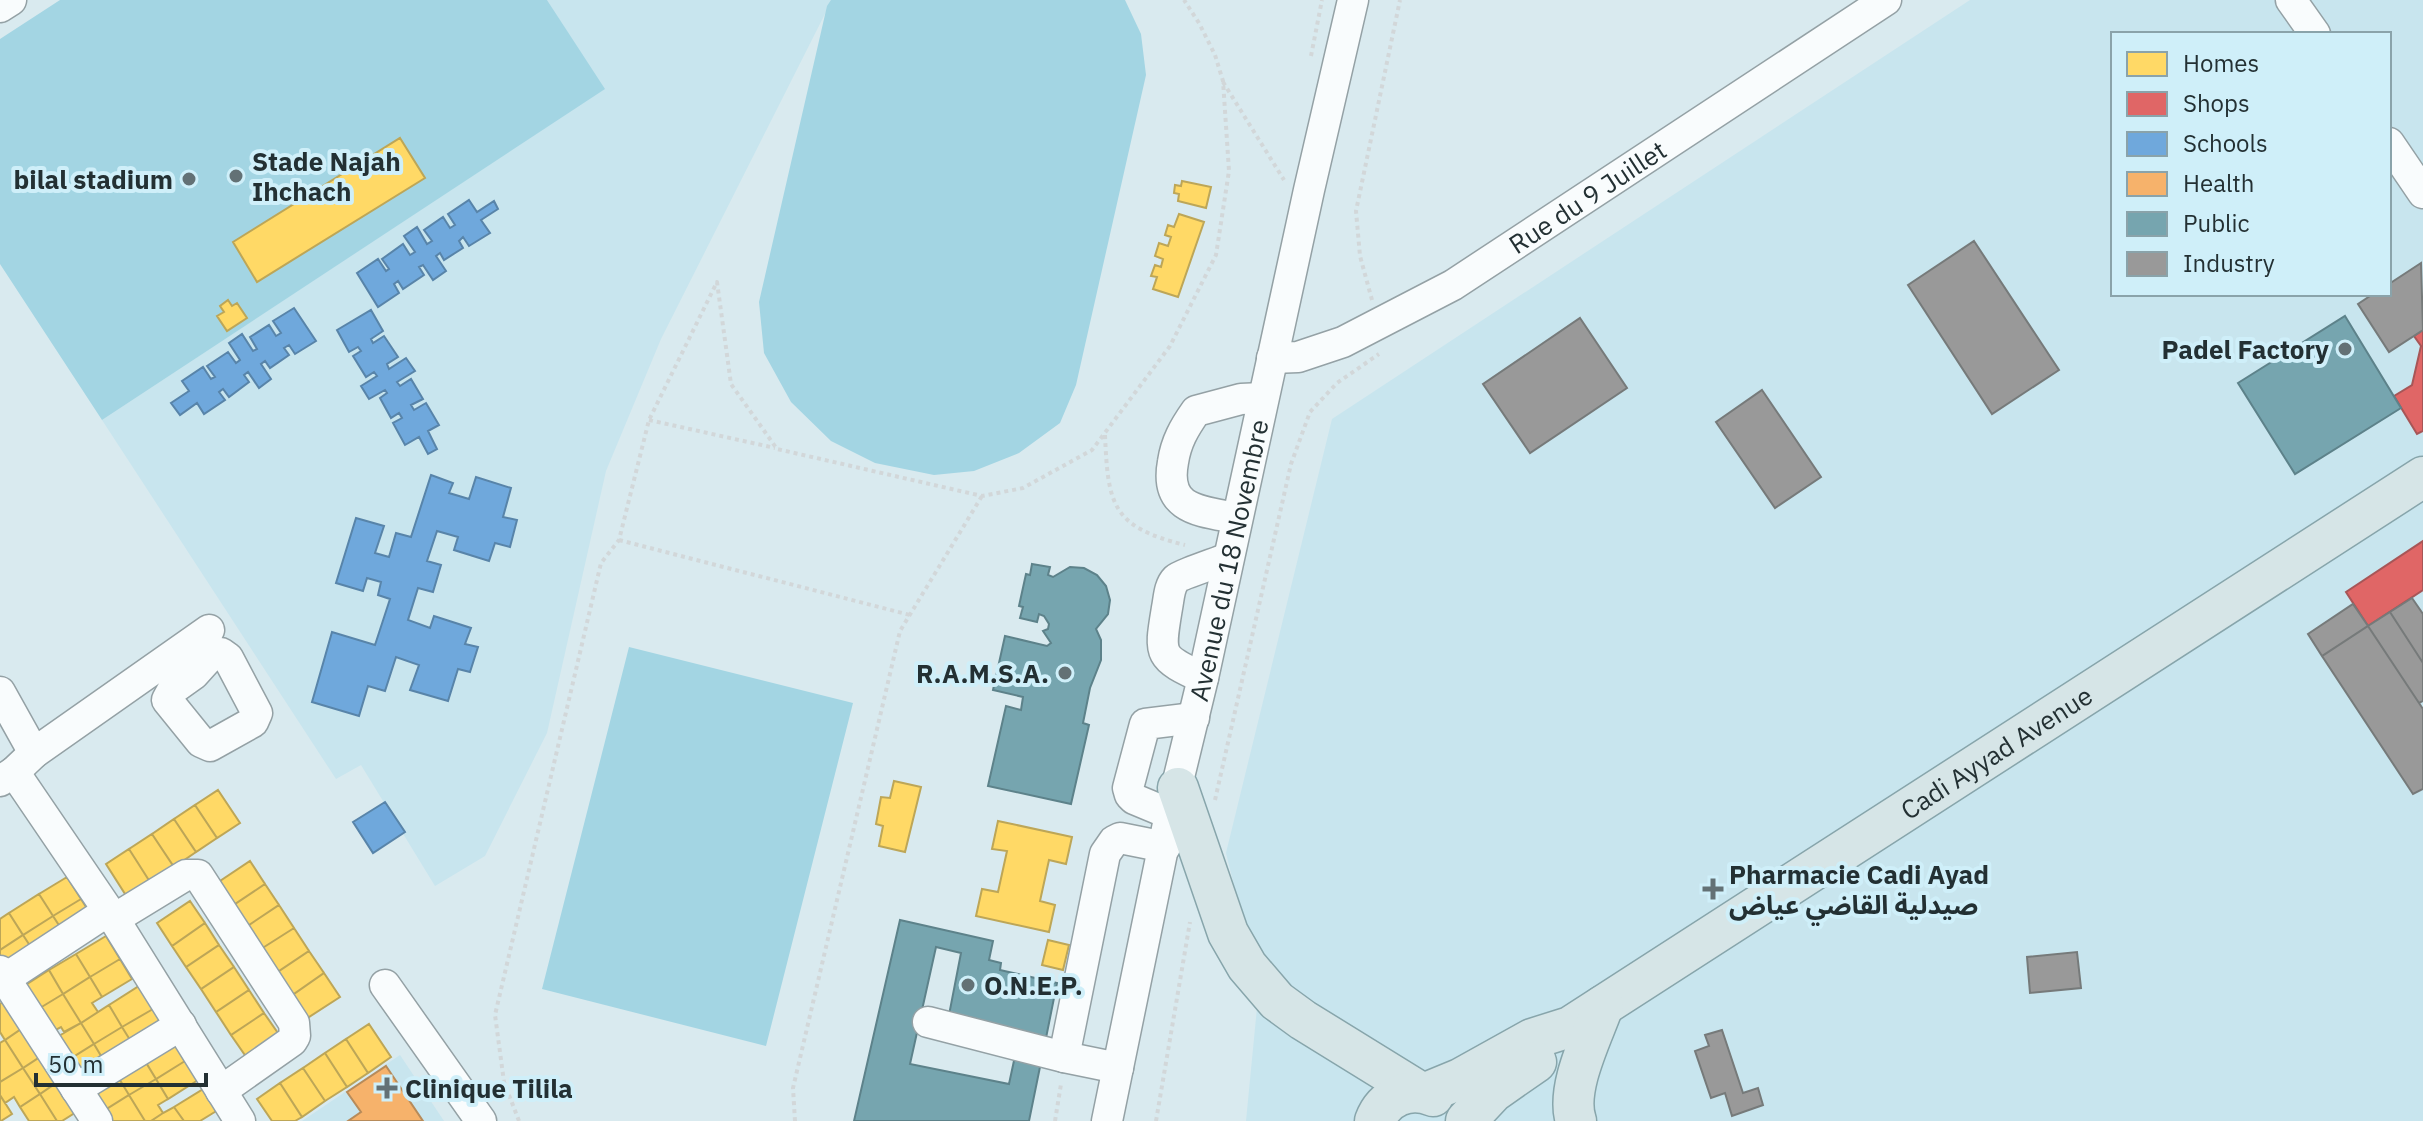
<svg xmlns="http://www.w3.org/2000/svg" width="2423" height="1121" font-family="'IBM Plex Sans','Noto Sans Arabic',sans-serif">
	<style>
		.built { fill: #c8e5ee; fill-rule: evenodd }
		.green { fill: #a3d5e3 }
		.homes { fill: #ffd966; stroke: #bda657; stroke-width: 2 }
		.shops { fill: #e06666; stroke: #a75657; stroke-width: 2 }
		.schools { fill: #6fa8dc; stroke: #5884a9; stroke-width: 2 }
		.health { fill: #f6b26b; stroke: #b78b5a; stroke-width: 2 }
		.public { fill: #76a5af; stroke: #5d828a; stroke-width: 2 }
		.industry { fill: #999; stroke: #767a7a; stroke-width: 2 }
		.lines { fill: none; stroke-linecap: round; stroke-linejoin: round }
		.minor-casing { stroke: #94a1a5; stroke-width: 33 }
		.major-casing { stroke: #87a5ab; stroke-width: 43 }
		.path { stroke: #d2d7d9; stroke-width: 4; stroke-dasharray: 4 4; stroke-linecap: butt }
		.minor { stroke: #f9fcfd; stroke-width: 30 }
		.major { stroke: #d6e5e7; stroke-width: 40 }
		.poi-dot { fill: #637175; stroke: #cfeff9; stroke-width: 3 }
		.labels { text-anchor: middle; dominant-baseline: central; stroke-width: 8; stroke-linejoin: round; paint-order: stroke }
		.poi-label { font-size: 26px; font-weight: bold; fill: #233033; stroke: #cfeff9; text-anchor: start }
		.street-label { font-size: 26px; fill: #233033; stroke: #cfeff9 }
	</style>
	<rect width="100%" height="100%" fill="#d9eaef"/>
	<!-- built -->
	<path class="built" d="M547 0H832L661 339 606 471 547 733 485 856 435 886 361 765 336 779 102 420 604 89Z
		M1970 0H2423V1121H1246L1259 987 1226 853 1332 419ZM2113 34H2389V294H2113Z
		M400 1055 444 1121H302Z"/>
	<!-- green -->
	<path class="green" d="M60 0H547L605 89 102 420 0 264V39Z
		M831 0H1125L1141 34 1146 75 1076 385 1060 423 1019 453 974 471 934 475 875 463 831 441 791 402 764 353 759 302 827 6Z
		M629 647 853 703 766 1046 542 989Z"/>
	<!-- homes -->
	<path class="homes" d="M400 138 425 178 257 282 233 242Z
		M1182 181 1211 187 1206 208 1178 201 1179 194 1174 193 1175 185 1181 186Z
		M1179 214 1204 222 1178 297 1153 289 1157 277 1151 276 1155 265 1161 267 1163 259 1155 256 1159 243 1168 246 1171 237 1165 235 1168 225 1174 227Z
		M228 300 232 306 237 303 247 318 227 331 217 316 224 312 220 306Z
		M894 781 921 787 905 852 879 846 883 826 876 824 881 797 890 798Z
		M218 790 240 823 217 838 195 805Z
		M195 805 217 838 196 852 174 819Z
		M174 819 196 852 174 867 152 834Z
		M998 821 1072 837 1066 864 1049 860 1040 901 1055 905 1049 932 976 916 982 889 998 892 1007 851 992 849Z
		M152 834 174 867 150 882 129 849Z
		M129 849 150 882 127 897 106 864Z
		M250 861 265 884 232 906 217 883Z
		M67 877 81 899 53 916 39 894Z
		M265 884 279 905 246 927 232 906Z
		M39 894 53 916 23 935 9 913Z
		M81 899 93 918 66 936 53 916Z
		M190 901 205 923 172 946 157 923Z
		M279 905 294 928 261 949 246 927Z
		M9 913 23 935 0 950V919Z
		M53 916 66 936 36 955 23 935Z
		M205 923 219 945 186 967 172 946Z
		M294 928 309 951 276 973 261 949Z
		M23 935 36 955 9 972 0 957V950Z
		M106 936 120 959 90 977 76 954Z
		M1048 940 1069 945 1063 970 1042 965Z
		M219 945 234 967 201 989 186 967Z
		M309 951 324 973 291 996 276 973Z
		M76 954 90 977 63 994 49 970Z
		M120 959 132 979 102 997 90 977Z
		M234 967 249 990 216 1012 201 989Z
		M49 970 63 994 35 1011 21 988Z
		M324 973 340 997 306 1019 291 996Z
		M90 977 102 997 92 1003 98 1012 81 1023 63 994Z
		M139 986 153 1009 122 1027 109 1005Z
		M249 990 264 1013 231 1035 216 1012Z
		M63 994 81 1023 64 1032 61 1027 48 1034 35 1011Z
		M10 997 27 1025 5 1040 0 1032V1004Z
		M109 1005 122 1027 94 1044 81 1023Z
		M153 1009 165 1030 135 1048 122 1027Z
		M264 1013 280 1036 247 1058 231 1035Z
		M81 1023 94 1044 65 1062 52 1040Z
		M369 1024 391 1057 368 1073 346 1039Z
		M27 1025 46 1053 23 1068 5 1040Z
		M122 1027 135 1048 107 1066 94 1044Z
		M171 1037 185 1061 156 1079 142 1056Z
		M346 1039 368 1073 347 1087 325 1053Z
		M5 1040 23 1068 0 1082V1043Z
		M94 1044 107 1066 78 1083 65 1062Z
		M46 1053 62 1079 40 1094 23 1068Z
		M325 1053 347 1087 325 1101 303 1068Z
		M142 1056 156 1079 129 1095 115 1072Z
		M185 1061 198 1080 168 1099 156 1079Z
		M23 1068 40 1094 20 1107 14 1097 5 1103 0 1095V1082Z
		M303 1068 325 1101 302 1117 280 1083Z
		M115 1072 129 1095 100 1113 86 1090Z
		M62 1079 81 1109 62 1121H57L40 1094Z
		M156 1079 168 1099 158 1105 163 1113 151 1121H145L129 1095Z
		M280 1083 302 1117 295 1121H272L257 1099Z
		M205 1088 218 1110 200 1121H184L174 1107Z
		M40 1094 57 1121H29L20 1107Z
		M0 1095 12 1114 1 1121H0Z
		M129 1095 145 1121H105L100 1113Z
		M174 1107 184 1121H151L163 1113Z"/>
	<!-- shops -->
	<path class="shops" d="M2423 330V431L2417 434 2394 396 2412 385 2421 346 2414 336Z
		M2423 541V590L2368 626 2346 592Z"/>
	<!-- schools -->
	<path class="schools" d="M469 200 477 212 494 201 498 209 481 220 490 233 469 246 463 237 459 241 463 248 444 260 440 253 436 256 446 271 433 280 423 265 419 267 424 275 403 289 398 281 394 284 399 293 378 307 357 273 378 259 386 271 389 269 382 259 403 244 410 255 415 252 404 236 417 227 427 244 432 241 424 230 443 217 450 228 455 225 448 214Z
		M294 308 316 341 295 354 289 345 284 348 289 355 270 368 265 361 261 364 271 379 259 388 248 372 244 375 249 382 229 397 223 389 219 392 225 400 204 414 197 403 180 415 171 403 189 391 182 381 203 367 211 379 215 377 207 366 228 352 236 363 240 360 229 343 242 334 253 351 257 349 250 337 269 325 276 336 281 333 273 321Z
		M371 310 383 331 371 339 373 343 384 336 398 357 387 364 389 369 406 358 415 371 397 382 400 386 411 379 423 399 411 405 414 410 426 403 439 425 428 431 437 449 428 454 419 437 405 445 393 423 402 418 399 413 391 418 380 398 387 393 385 390 369 399 361 386 377 376 374 372 366 377 353 356 361 351 358 347 349 352 337 330Z
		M431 475 453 483 449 493 469 499 476 477 511 488 503 517 517 520 510 547 495 543 489 561 454 550 458 537 437 531 427 561 441 565 433 592 418 588 408 620 430 628 434 616 471 628 465 644 478 647 470 672 458 669 448 701 410 690 419 665 396 657 385 691 368 686 359 716 312 702 332 632 375 645 390 599 378 595 381 582 367 578 363 591 336 583 356 518 384 526 375 553 389 557 396 533 411 537Z
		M385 802 405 832 373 853 353 822Z"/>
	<!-- health -->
	<path class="health" d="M386 1066 423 1121H348L361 1112 347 1092Z"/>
	<!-- public -->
	<path class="public" d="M2345 316 2401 408 2295 474 2238 383Z
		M1032 564 1050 567 1048 575 1053 577 1070 567 1084 568 1097 575 1106 586 1110 600 1108 614 1096 629 1101 640V660L1090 688 1083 723 1089 725 1071 804 988 786 1006 706 1021 710 1023 697 993 690 1005 636 1047 646 1051 643 1043 631 1048 629 1049 624 1044 616 1039 614 1037 622 1020 618 1023 607 1019 606 1026 574 1030 575Z
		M900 920 993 941 989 960 1001 963 1000 970 1057 983 1044 1048 949 1015 961 953 936 947 910 1064 1009 1084 1015 1056 1041 1062 1029 1121H854Z"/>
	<!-- industry -->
	<path class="industry" d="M1974 241 2059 370 1992 414 1908 285Z
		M2421 263 2423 330 2389 352 2358 304 2373 294H2389V284Z
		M1580 318 1627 388 1530 453 1483 384Z
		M1762 390 1821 477 1775 508 1716 422Z
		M2412 598 2423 614V663L2390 612Z
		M2353 604 2368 626 2322 656 2308 634Z
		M2390 612 2423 663V701L2419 703 2368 626Z
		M2368 626 2423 709V789L2413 794 2322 656Z
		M2077 952 2081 988 2030 993 2027 957Z
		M1722 1030 1743 1093 1758 1088 1763 1105 1732 1116 1725 1093 1711 1098 1695 1051 1709 1046 1705 1035Z"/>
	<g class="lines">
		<!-- minor casing -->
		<g class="minor-casing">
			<g id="minor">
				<path d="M2291 0 2315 34"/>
				<path d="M0 7 11 0"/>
				<path d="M2389 143 2423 193"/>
				<path id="s1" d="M1272 358 1298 357 1343 342 1453 285 1886 0"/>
				<path d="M1236 518C1200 511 1164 510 1173 462 1176 442 1184 428 1196 411L1241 399 1263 398"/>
				<path d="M213 653H221L228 658 257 713 253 722 210 746 201 742 167 700 173 689 194 674Z"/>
				<path d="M1203 678C1158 657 1159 656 1167 608 1169 598 1169 586 1176 579 1180 575 1219 562 1228 558"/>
				<path d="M0 692 34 753"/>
				<path d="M14 772 34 753 209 630"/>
				<path d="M0 781 14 772 114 919 240 1121"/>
				<path d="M1170 814 1134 799 1130 795 1128 788 1145 724 1194 718"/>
				<path d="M114 919 186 875H198L294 1023 295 1036 292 1041 221 1091"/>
				<path d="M0 971 97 1121"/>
				<path d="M0 982 108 911"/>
				<path d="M385 985 481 1121"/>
				<path d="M928 1022 1064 1057 1118 1068"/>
				<path d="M1064 1057 1105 854 1114 841 1120 838 1165 847"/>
				<path d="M76 1089 181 1025"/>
				<path id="s2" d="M1107 1121 1170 814 1203 678 1309 190 1353 0"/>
			</g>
		</g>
		<!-- major casing -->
		<g class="major-casing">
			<g id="major">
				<path d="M1178 788 1228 933 1247 966 1277 1001 1303 1020 1418 1091"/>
				<path id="s3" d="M1426 1093 1460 1079 1532 1039 1570 1027 2423 477"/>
				<path d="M1375 1121C1384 1097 1409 1086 1433 1096"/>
				<path d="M1466 1121 1493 1092 1536 1062"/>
				<path d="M1576 1121C1565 1089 1592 1037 1603 1006"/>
			</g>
		</g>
		<!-- path -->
		<path class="path" d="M1311 56 1322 0
			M1223 82 1284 180
			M1372 300 1360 256 1356 211 1400 0
			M649 420 775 448
			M1105 435C1108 505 1112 527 1185 545
			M619 540 910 615
			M1215 800 1291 464 1310 412 1337 383 1379 354
			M519 1121 504 1082 495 1015 601 563 619 540 649 420 717 282 731 384 777 449 982 496 1023 488 1092 450 1170 346 1216 255 1229 171 1223 81 1215 55 1199 23 1184 0
			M795 1121 793 1088 900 631 982 496
			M1055 1121 1061 1084
			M1156 1121 1190 922"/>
		<!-- minor -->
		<use href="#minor" class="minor"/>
		<!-- major -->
		<use href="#major" class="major"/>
	</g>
	<!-- markers -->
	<g class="poi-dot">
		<circle cx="236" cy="176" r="8"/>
		<circle cx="189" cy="179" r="8"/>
		<circle cx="2345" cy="349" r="8"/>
		<circle cx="1065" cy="673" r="8"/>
		<path d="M1709 877h8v8h8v8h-8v8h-8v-8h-8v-8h8z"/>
		<circle cx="968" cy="985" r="8"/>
		<path d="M383 1076h8v8h8v8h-8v8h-8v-8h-8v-8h8z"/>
	</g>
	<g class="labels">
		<!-- poi labels -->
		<g class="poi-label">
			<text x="252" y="161">Stade Najah<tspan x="252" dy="30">Ihchach</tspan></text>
			<text x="173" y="179" text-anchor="end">bilal stadium</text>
			<text x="2329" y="349" text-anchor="end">Padel Factory</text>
			<text x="1049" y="673" text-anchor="end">R.A.M.S.A.</text>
			<text x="1729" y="874">Pharmacie Cadi Ayad<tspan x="1729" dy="30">صيدلية القاضي عياض</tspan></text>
			<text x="984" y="985">O.N.E.P.</text>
			<text x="405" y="1088">Clinique Tilila</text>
		</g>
		<!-- street labels -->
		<g class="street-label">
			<text stroke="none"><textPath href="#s1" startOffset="358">Rue du 9 Juillet</textPath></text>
			<text stroke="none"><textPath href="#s2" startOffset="574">Avenue du 18 Novembre</textPath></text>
			<text stroke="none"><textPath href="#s3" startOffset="666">Cadi Ayyad Avenue</textPath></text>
		</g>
	</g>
	<!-- legend -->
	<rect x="2111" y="32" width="280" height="264" fill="#cfeff9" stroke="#8aa3aa" stroke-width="2"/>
	<rect x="2127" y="52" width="40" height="24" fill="#ffd966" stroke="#8aa3aa" stroke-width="2"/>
	<text x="2183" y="72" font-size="24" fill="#233033">Homes</text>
	<rect x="2127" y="92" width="40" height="24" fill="#e06666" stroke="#8aa3aa" stroke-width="2"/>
	<text x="2183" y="112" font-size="24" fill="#233033">Shops</text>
	<rect x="2127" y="132" width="40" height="24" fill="#6fa8dc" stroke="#8aa3aa" stroke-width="2"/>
	<text x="2183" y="152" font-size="24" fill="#233033">Schools</text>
	<rect x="2127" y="172" width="40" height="24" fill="#f6b26b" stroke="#8aa3aa" stroke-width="2"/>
	<text x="2183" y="192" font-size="24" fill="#233033">Health</text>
	<rect x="2127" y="212" width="40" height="24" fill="#76a5af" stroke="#8aa3aa" stroke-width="2"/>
	<text x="2183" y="232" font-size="24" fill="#233033">Public</text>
	<rect x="2127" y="252" width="40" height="24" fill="#999999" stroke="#8aa3aa" stroke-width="2"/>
	<text x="2183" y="272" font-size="24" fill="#233033">Industry</text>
	<!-- scale -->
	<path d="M36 1073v12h170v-12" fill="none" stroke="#233033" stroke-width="4"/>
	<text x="48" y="1073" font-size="24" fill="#233033" stroke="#cfeff9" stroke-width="6" paint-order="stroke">50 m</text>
</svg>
